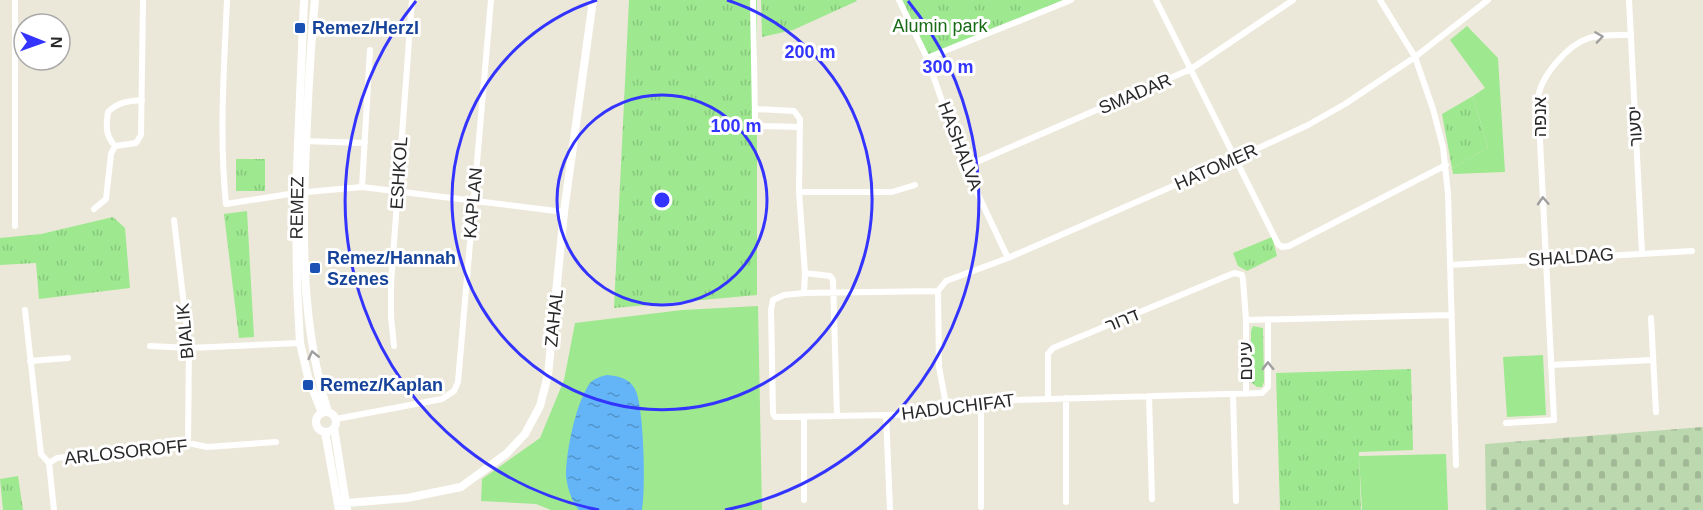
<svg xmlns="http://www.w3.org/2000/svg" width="1703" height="510" font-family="Arial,'Noto Sans Hebrew',sans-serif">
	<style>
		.grass { fill: #9ee890 }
		.cemetery { fill: url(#cemetery-stones) }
		.park { fill: url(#park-tufts) }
		.water { fill: url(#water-ripples) }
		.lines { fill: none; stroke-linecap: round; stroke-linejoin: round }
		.street { stroke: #fff; stroke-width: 6 }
		.secondary { stroke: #fff; stroke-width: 8 }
		.oneway { stroke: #9f9f9f }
		.ring { fill: none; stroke: #3334ff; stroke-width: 3 }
		.transit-dot { fill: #1a4fb4; stroke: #fff; stroke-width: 2 }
		.labels { text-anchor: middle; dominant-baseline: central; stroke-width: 6; stroke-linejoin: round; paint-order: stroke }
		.park-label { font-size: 18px; fill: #166b14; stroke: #fff }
		.transit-label { font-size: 18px; font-weight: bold; fill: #164399; stroke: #fff; text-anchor: start }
		.street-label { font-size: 18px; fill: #292929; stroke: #fff }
		.centre { fill: #3334ff; stroke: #fff; stroke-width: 3 }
		.ring-label { font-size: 18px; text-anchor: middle; font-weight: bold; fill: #3334ff; stroke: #fff; stroke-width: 6; stroke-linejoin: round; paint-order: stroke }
	</style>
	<defs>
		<pattern id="cemetery-stones" width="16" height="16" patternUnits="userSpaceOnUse" patternTransform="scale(1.5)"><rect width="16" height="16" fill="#bbd8af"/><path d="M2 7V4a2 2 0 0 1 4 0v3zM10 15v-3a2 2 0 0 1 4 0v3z" fill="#a1b997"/></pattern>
		<pattern id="park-tufts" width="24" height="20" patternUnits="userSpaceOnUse" patternTransform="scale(1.5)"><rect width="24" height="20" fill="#9ee890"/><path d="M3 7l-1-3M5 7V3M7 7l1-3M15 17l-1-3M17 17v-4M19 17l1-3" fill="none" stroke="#88c77c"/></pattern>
		<pattern id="water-ripples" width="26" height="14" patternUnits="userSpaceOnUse" patternTransform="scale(1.5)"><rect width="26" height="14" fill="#63b5f8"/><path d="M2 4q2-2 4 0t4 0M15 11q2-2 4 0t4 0" fill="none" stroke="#5293c9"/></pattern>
	</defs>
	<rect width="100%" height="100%" fill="#ece8d9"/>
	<!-- grass -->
	<path class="grass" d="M1467 26 1498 58 1505 172 1453 174 1452 168 1488 148 1473 96 1485 88 1450 40Z
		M758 306 762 510H551L536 504 481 501 482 479 540 438 564 380 575 323 682 310Z
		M1543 355 1546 415 1507 417 1503 357Z
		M1446 454 1448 510H1362L1359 456Z"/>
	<!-- cemetery -->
	<path class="cemetery" d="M1703 427V510H1486L1485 444Z"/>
	<!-- park -->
	<path class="park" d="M629 0H757V295L614 308Z
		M761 0H856L857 1 793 30 762 37Z
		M899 0H1071L927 58Z
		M1473 96 1488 148 1452 168 1442 114Z
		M236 159H265V191H236Z
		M247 211 254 337 239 338 224 214Z
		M113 217 125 228 130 288 39 299 36 263 0 265V238L41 234Z
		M1272 237 1277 256 1247 271 1238 266 1233 253Z
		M1253 326 1263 328 1264 382 1262 387H1257L1251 382V331Z
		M1411 369 1413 450 1359 452 1361 510H1280L1276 373Z
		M18 476 23 510H3L0 479Z"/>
	<!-- water -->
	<path class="water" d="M607 375C618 376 629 378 635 389 644 405 646 491 642 510H579C572 502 567 487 566 476 566 452 575 407 588 386 592 379 599 377 607 375Z"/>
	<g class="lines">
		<!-- street -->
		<path class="street" d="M227 0C224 68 219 136 226 204L296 193 362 187 564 212
			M753 0 755 119 761 126 800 127
			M899 0 927 58 965 167 1008 258
			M1156 0 1278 244 1282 247 1289 246 1446 165
			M1380 0 1415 57 1433 109 1443 147 1448 194 1456 465
			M1629 0 1642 253
			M927 58 1071 0
			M755 109 794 111 800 119 799 192 805 273 804 293
			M303 141 365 143
			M115 146C105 135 106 126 108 112 118 102 128 101 142 100
			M965 167 1191 69 1293 0
			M362 187 370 50
			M799 192H892L915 185
			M94 209 106 199 111 154 115 146 136 143 141 135 143 0
			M174 220 189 348 188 443
			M15 226V0
			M1450 265 1692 251
			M805 273 830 276 833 280 837 416 931 414 972 401H981L1262 393 1268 387V320
			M938 291 939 367 947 410
			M25 310 41 454 49 463 54 510
			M1651 318 1656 412
			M1246 320 1452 315
			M150 346 189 348 300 343
			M394 346 391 317V283L412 0
			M30 361 68 358
			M1551 365 1653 360
			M1233 394 1236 501
			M1149 396 1152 499
			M1048 398V354L1053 348 1234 273 1242 275 1243 280 1246 320V394
			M1066 398V502
			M981 401V507
			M886 415 890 510
			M837 416 775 417 773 413 771 310 773 300 784 295 804 293 938 291 946 281 1008 258 1235 159 1308 125 1345 104 1415 57 1488 0
			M336 419 442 399 454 391 458 382 491 0
			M1506 423 1554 420 1538 100C1539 78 1567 45 1589 38 1602 34 1617 35 1631 35
			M49 463 57 458 188 443 207 447 276 442
			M804 500V418"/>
		<!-- secondary -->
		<path class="secondary" d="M304 0 296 193 297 284 300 343 308 377 322 413
			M315 0C310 49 308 97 306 145 302 235 301 325 328 412
			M316 422a10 10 0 1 1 20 0a10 10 0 1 1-20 0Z
			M334 428 347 510
			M325 432 339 510
			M347 503 407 498 461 487 506 454 525 434 540 406 548 375 564 212 593 0"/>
	</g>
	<!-- one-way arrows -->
	<defs><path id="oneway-chevron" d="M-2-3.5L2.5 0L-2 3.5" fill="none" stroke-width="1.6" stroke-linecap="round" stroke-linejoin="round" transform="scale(1.5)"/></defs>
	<g class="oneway">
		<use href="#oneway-chevron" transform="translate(1599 37) rotate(-8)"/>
		<use href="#oneway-chevron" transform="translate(1543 201) rotate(-93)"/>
		<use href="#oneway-chevron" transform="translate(313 355) rotate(-103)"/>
		<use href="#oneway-chevron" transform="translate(1268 366) rotate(-91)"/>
	</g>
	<!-- distance rings -->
	<g class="ring">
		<circle cx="662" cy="200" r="105"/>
		<path d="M727 0A210 210 0 1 1 597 0"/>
		<path d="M599 510A316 316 0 0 1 416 1M908 1A316 316 0 0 1 725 510"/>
	</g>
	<!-- markers -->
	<g class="transit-dot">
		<rect x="294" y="22" width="12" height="12" rx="3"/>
		<rect x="309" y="262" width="12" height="12" rx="3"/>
		<rect x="302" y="379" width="12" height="12" rx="3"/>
	</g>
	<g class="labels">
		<!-- park labels -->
		<g class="park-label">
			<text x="940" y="26">Alumin park</text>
		</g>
		<!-- transit labels -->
		<g class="transit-label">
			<text x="312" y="28">Remez/Herzl</text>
			<text x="327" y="258">Remez/Hannah<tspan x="327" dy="21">Szenes</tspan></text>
			<text x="320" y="385">Remez/Kaplan</text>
		</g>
		<!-- street labels -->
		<g class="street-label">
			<text transform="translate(1135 94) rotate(-23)">SMADAR</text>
			<text transform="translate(1540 117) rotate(-90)">אנפה</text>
			<text transform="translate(1635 126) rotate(-93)">יסעור</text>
			<text transform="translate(960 146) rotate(69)">HASHALVA</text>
			<text transform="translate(1216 167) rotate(-24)">HATOMER</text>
			<text transform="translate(399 173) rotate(-86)">ESHKOL</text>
			<text transform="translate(473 203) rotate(-85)">KAPLAN</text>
			<text transform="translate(297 208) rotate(-89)">REMEZ</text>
			<text transform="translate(1571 257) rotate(-4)">SHALDAG</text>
			<text transform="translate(554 318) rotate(-84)">ZAHAL</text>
			<text transform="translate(1122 320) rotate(-22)">דרור</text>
			<text transform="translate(185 331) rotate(-95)">BIALIK</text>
			<text transform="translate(1246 361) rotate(-90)">עיטם</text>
			<text transform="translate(958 407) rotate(-7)">HADUCHIFAT</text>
			<text transform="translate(126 452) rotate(-6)">ARLOSOROFF</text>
		</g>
	</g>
	<circle cx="662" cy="200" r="9" class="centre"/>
	<g class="ring-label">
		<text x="810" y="58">200 m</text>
		<text x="948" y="73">300 m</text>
		<text x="736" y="132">100 m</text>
	</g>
	<!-- north arrow -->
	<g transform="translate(42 42) rotate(91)"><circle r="28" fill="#ffffff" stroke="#a9a9a9" stroke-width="1.5"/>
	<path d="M0-4.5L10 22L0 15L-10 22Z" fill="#3334ff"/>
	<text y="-9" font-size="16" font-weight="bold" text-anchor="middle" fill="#292929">N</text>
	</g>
</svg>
